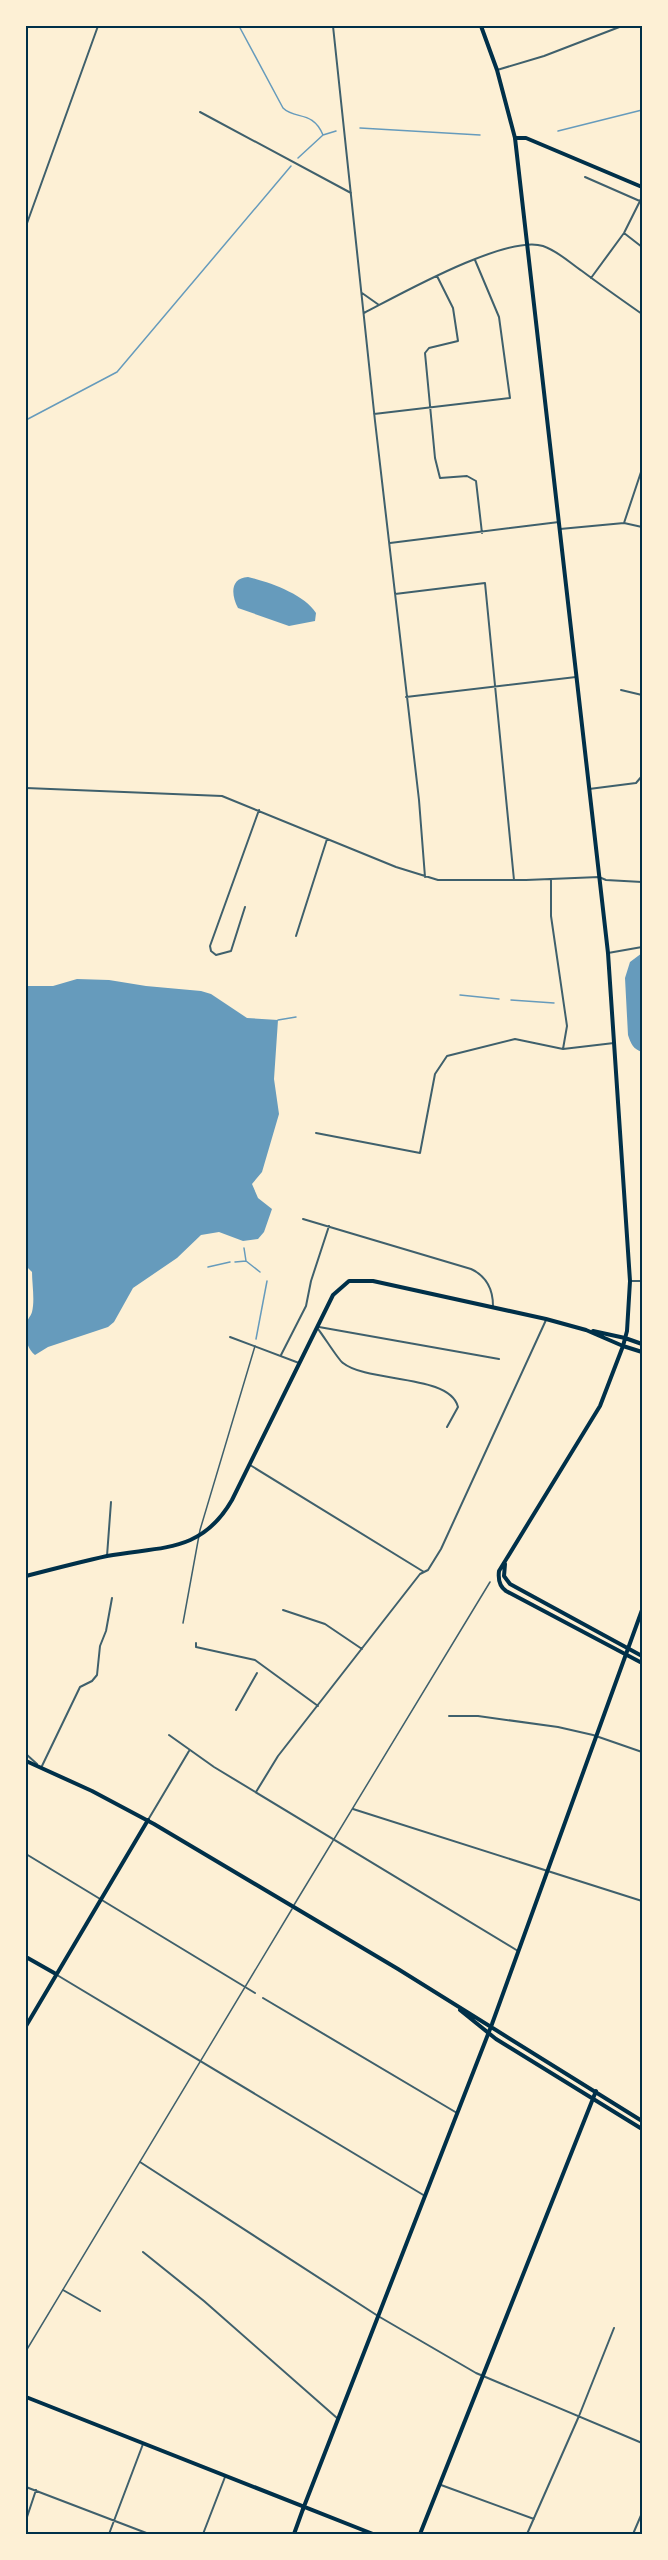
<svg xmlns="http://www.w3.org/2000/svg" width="668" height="2560" font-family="'Fira Sans',sans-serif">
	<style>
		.water { fill: #669bbc }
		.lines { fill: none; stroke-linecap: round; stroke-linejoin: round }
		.stream { stroke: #669bbc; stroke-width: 1.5 }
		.pedestrian { stroke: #3f606c; stroke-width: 1.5 }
		.minor { stroke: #3f606c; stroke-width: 2 }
		.secondary { stroke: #003049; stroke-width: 4 }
		.primary { stroke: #003049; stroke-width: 4 }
		.trunk { stroke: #003049; stroke-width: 4 }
		.neatline { fill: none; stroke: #003049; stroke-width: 2 }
	</style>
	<rect width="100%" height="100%" fill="#fdf0d5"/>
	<!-- water -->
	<path class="water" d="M248 577C269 582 304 594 316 613L315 621 289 626 238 608C231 595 230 578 248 577Z
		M642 953V1052C633 1049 631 1044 628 1035L625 978 630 962Z
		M77 979 109 980 146 986 201 991 211 994 247 1018 278 1020 274 1079 279 1114 262 1172 252 1184 258 1198 272 1209 264 1232 258 1239 243 1241 219 1232 201 1235 177 1258 133 1288 114 1322 108 1327 48 1347 35 1355C27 1349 23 1334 26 1324 26 1321 31 1316 32 1312 35 1300 32 1284 32 1272L26 1266V986H53Z"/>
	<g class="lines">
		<!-- stream -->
		<path class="stream" d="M239 26 283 108C295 120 313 110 323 135
			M360 128 480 135
			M558 131 642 110
			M298 158 323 135 336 131
			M26 420 117 372 291 166
			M460 995 499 999
			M511 1000 554 1003
			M278 1020 296 1017
			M244 1248 246 1261 260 1272
			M235 1262 246 1261
			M208 1267 230 1262
			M256 1339 267 1281"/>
		<!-- pedestrian -->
		<path class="pedestrian" d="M183 1623 200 1530 255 1346
			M294 1905 490 1582
			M26 2351 292 1909"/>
		<!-- minor -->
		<path class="minor" d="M333 26 375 421 419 800 425 877
			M497 70 544 56 622 26
			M200 112 351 193
			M585 177 642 202
			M26 226 98 26
			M624 233 642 247
			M437 276 453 308 458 341 429 348 425 353 435 458 440 478 467 476 476 481 482 533
			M591 278 624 233 642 197
			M362 293 379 305
			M364 313C399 295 507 234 543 246 558 251 570 263 582 271 602 286 622 300 642 314
			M374 414 510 398 499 317 475 260
			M624 523 642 469
			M560 529 624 523 642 527
			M390 543 559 522
			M395 594 485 583 514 880
			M621 690 642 695
			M406 697 576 677
			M26 788 222 796 396 867 438 880H526L599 877 606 880 642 882
			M589 789 636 783 642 776
			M551 880V916L567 1026 563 1049
			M245 907 231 951 216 955 211 951 210 946 259 810
			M296 936 327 839
			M608 953 642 947
			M316 1133 420 1153 435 1074 447 1056 515 1039 563 1049 614 1043
			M303 1219 471 1269C486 1276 493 1289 493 1306
			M630 1281H642
			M319 1327 499 1359
			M318 1329C323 1335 339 1361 343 1363 368 1383 450 1374 458 1407L447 1427
			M230 1337 299 1363
			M281 1355 306 1306 311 1281 329 1226
			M250 1465 424 1572
			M107 1556 111 1502
			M283 1610 325 1624 362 1649
			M196 1643V1647L255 1660 318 1706
			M236 1710 257 1673
			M449 1716H478L558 1727 593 1735 642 1752
			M169 1735 214 1767 518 1951
			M26 1754 37 1764
			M41 1768 80 1687 92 1681 97 1675 100 1646 106 1631 112 1598
			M256 1792 278 1756 420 1574 428 1570 441 1549 546 1320
			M353 1809 642 1901
			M148 1820 189 1751
			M26 1854 255 1993
			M57 1975 425 2196
			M263 1998 457 2113
			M140 2162 378 2316 476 2373 642 2443
			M143 2252 204 2301 337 2418
			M63 2290 100 2311
			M441 2485 534 2519
			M26 2487 149 2534
			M26 2520 36 2490
			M109 2534 143 2444
			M203 2534 225 2477
			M527 2534 579 2416 614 2328
			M633 2534 642 2513"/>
		<!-- secondary -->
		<path class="secondary" d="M593 1331 625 1338
			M505 1564 504 1576 510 1584 642 1656
			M26 1576C53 1569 80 1562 107 1556 160 1546 201 1554 232 1500L333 1295 349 1281H373L546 1319 586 1330 623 1346 600 1406 499 1571C498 1579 499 1586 506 1591L642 1663
			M26 1957 56 1974
			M26 2026 148 1820
			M294 2534 303 2509"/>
		<!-- primary -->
		<path class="primary" d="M515 138H526L642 187"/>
		<!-- trunk -->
		<path class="trunk" d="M481 26 497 70 515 138 608 953 630 1281 627 1331 623 1346 642 1352
			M625 1338 642 1344
			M26 1761 92 1791 154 1824 398 1969 642 2121
			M460 2010 496 2039 642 2129
			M26 2397 373 2534
			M303 2509 492 2024 642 1610
			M420 2534 596 2091"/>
	</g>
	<!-- border -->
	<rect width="668" height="2560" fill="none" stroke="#fdf0d5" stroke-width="54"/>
	<rect x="27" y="27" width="614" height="2506" class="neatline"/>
</svg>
